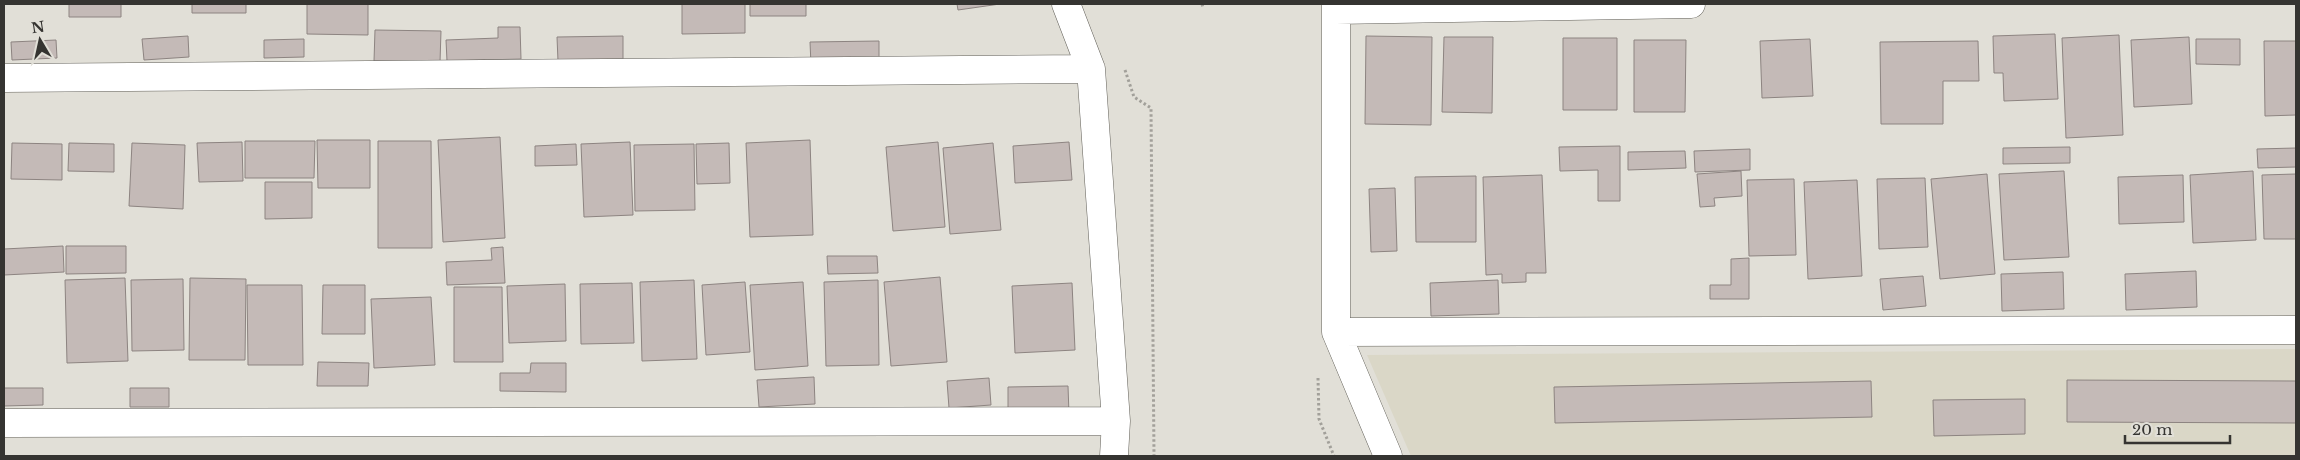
<svg xmlns="http://www.w3.org/2000/svg" width="2300" height="460" font-family="'Libre Baskerville',serif">
	<style>
		.built { fill: #dad7c7 }
		.building { fill: #c4bab7; stroke: #8d8481 }
		.lines { fill: none; stroke-linecap: round; stroke-linejoin: round }
		.minor-casing { stroke: #615f58; stroke-width: 29 }
		.path { stroke: #a2a09a; stroke-width: 3; stroke-dasharray: 2.5 2.5; stroke-linecap: butt }
		.minor { stroke: #fff; stroke-width: 28 }
	</style>
	<rect width="100%" height="100%" fill="#e1dfd7"/>
	<!-- built -->
	<path class="built" d="M2296 349V456H1411L1367 355Z"/>
	<!-- building -->
	<path class="building" d="M69 4H121V17H69Z
		M192 4H246V13H192Z
		M307 4H368V35L307 34Z
		M682 4H745V33L682 34Z
		M750 4H806V16H750Z
		M957 4H1000L958 10Z
		M498 27H520L521 59 447 61 446 40 498 38Z
		M375 30 441 31 440 62 374 61Z
		M2055 34 2058 99 2004 101 2003 73H1994L1993 36Z
		M2119 35 2123 135 2066 138 2062 38Z
		M188 36 189 57 144 60 142 39Z
		M623 36V59L558 61 557 37Z
		M1366 36 1432 37 1431 125 1365 124Z
		M1444 37H1493L1492 113 1442 112Z
		M2189 37 2192 104 2134 107 2131 40Z
		M1563 38H1617V110H1563Z
		M304 39V57L264 58V40Z
		M1810 39 1813 96 1762 98 1760 41Z
		M2196 39H2240V65L2196 64Z
		M56 40 57 58 12 60 11 42Z
		M1634 40H1686L1685 112H1634Z
		M879 41V64L811 65 810 42Z
		M1978 41 1979 81H1943V124H1881L1880 42Z
		M2264 41H2296V115L2265 116Z
		M500 137 505 238 443 242 438 140Z
		M317 140H370V188H318Z
		M810 140 813 235 750 237 746 143Z
		M245 141H315L314 178H245Z
		M378 141H431L432 248H378Z
		M242 142 243 181 199 182 197 143Z
		M630 142 633 215 584 217 581 144Z
		M938 142 945 227 893 231 886 147Z
		M1069 142 1072 180 1015 183 1013 146Z
		M12 143 62 144V180L11 179Z
		M69 143 114 144V172L68 171Z
		M132 143 185 145 183 209 129 206Z
		M729 143 730 183 697 184 696 144Z
		M993 143 1001 230 950 234 943 148Z
		M576 144 577 165 535 166V146Z
		M694 144 695 210 635 211 634 145Z
		M1620 146V201H1598V170L1560 171 1559 147Z
		M2070 147V163L2003 164V148Z
		M2296 148V167L2258 168 2257 149Z
		M1750 149V170L1695 172 1694 151Z
		M1685 151 1686 168 1628 170V152Z
		M1741 171 1742 196 1714 198 1715 206 1700 207 1697 174Z
		M2064 171 2069 257 2004 260 1999 174Z
		M2253 171 2256 240 2193 243 2190 175Z
		M1987 174 1995 274 1940 279 1931 179Z
		M2296 174V239H2264L2262 175Z
		M1542 175 1546 273H1526V282L1502 283V274L1486 275 1483 177Z
		M2183 175 2184 222 2119 224 2118 177Z
		M1476 176V242H1416L1415 177Z
		M1925 178 1928 247 1879 249 1877 179Z
		M1794 179 1796 255 1749 256 1747 180Z
		M1857 180 1862 276 1808 279 1804 182Z
		M265 182H312V218L265 219Z
		M1395 188 1397 251 1371 252 1369 189Z
		M63 246 64 272 4 275V249Z
		M66 246H126V273L66 274Z
		M503 247 505 283 447 285 446 262 492 260 491 248Z
		M827 256H877L878 273 828 274Z
		M1749 258V299H1710V285H1731V259Z
		M2196 271 2197 307 2126 310 2125 274Z
		M2063 272 2064 309 2002 311 2001 274Z
		M1923 276 1926 306 1883 310 1880 279Z
		M940 277 947 362 891 366 884 282Z
		M125 278 128 361 67 363 65 280Z
		M190 278 246 279 245 360H189Z
		M183 279 184 350 132 351 131 280Z
		M694 280 697 359 642 361 640 282Z
		M878 280 879 365 826 366 824 282Z
		M1498 280 1499 314 1431 316 1430 283Z
		M745 282 750 352 706 355 702 285Z
		M803 282 808 366 755 370 750 285Z
		M632 283 634 343 581 344 580 284Z
		M1072 283 1075 350 1015 353 1012 286Z
		M565 284 566 341 509 343 507 286Z
		M247 285H302L303 365H248Z
		M323 285H365V334H322Z
		M454 287H502L503 362H454Z
		M431 297 435 365 374 368 371 299Z
		M318 362 369 363 368 386H317Z
		M531 363H566V392L500 391V373H530Z
		M814 377 815 404 759 407 757 380Z
		M989 378 991 405 949 408 947 381Z
		M2067 380 2296 381V423L2067 422Z
		M1871 381 1872 417 1555 423 1554 387Z
		M1068 386 1069 414 1008 415V387Z
		M4 388H43V405L4 406Z
		M130 388H169V407H130Z
		M2025 399V434L1934 436 1933 400Z"/>
	<g class="lines">
		<!-- minor casing -->
		<g class="minor-casing">
			<path id="minor" d="M1066 4 1091 69 1116 421 1114 456
				M1336 4V332L1388 456
				M1336 10 1691 4
				M4 78 1091 69
				M1336 332 2296 330
				M4 423 1116 421"/>
		</g>
		<!-- path -->
		<path class="path" d="M1202 4 1203 8
			M1125 70 1134 97 1151 108 1154 456
			M1318 378 1319 419 1334 456"/>
		<!-- minor -->
		<use href="#minor" class="minor"/>
	</g>
	<!-- border -->
	<rect width="2300" height="460" fill="none" stroke="#353431" stroke-width="10"/>
	<!-- north arrow -->
	<g transform="translate(40 40) rotate(351)" stroke="#e1dfd7" stroke-width="4" paint-order="stroke">
	<path d="M0-4L9 19L0 12L-9 19Z" fill="#353431"/>
	<text y="-8" font-size="14" font-weight="bold" text-anchor="middle" fill="#353431">N</text>
	</g>
	<!-- scale -->
	<path d="M2125 435v8h105v-8" fill="none" stroke="#353431" stroke-width="2.5"/>
	<text x="2132" y="435" font-size="15" fill="#353431" stroke="#e1dfd7" stroke-width="4" paint-order="stroke">20 m</text>
</svg>
